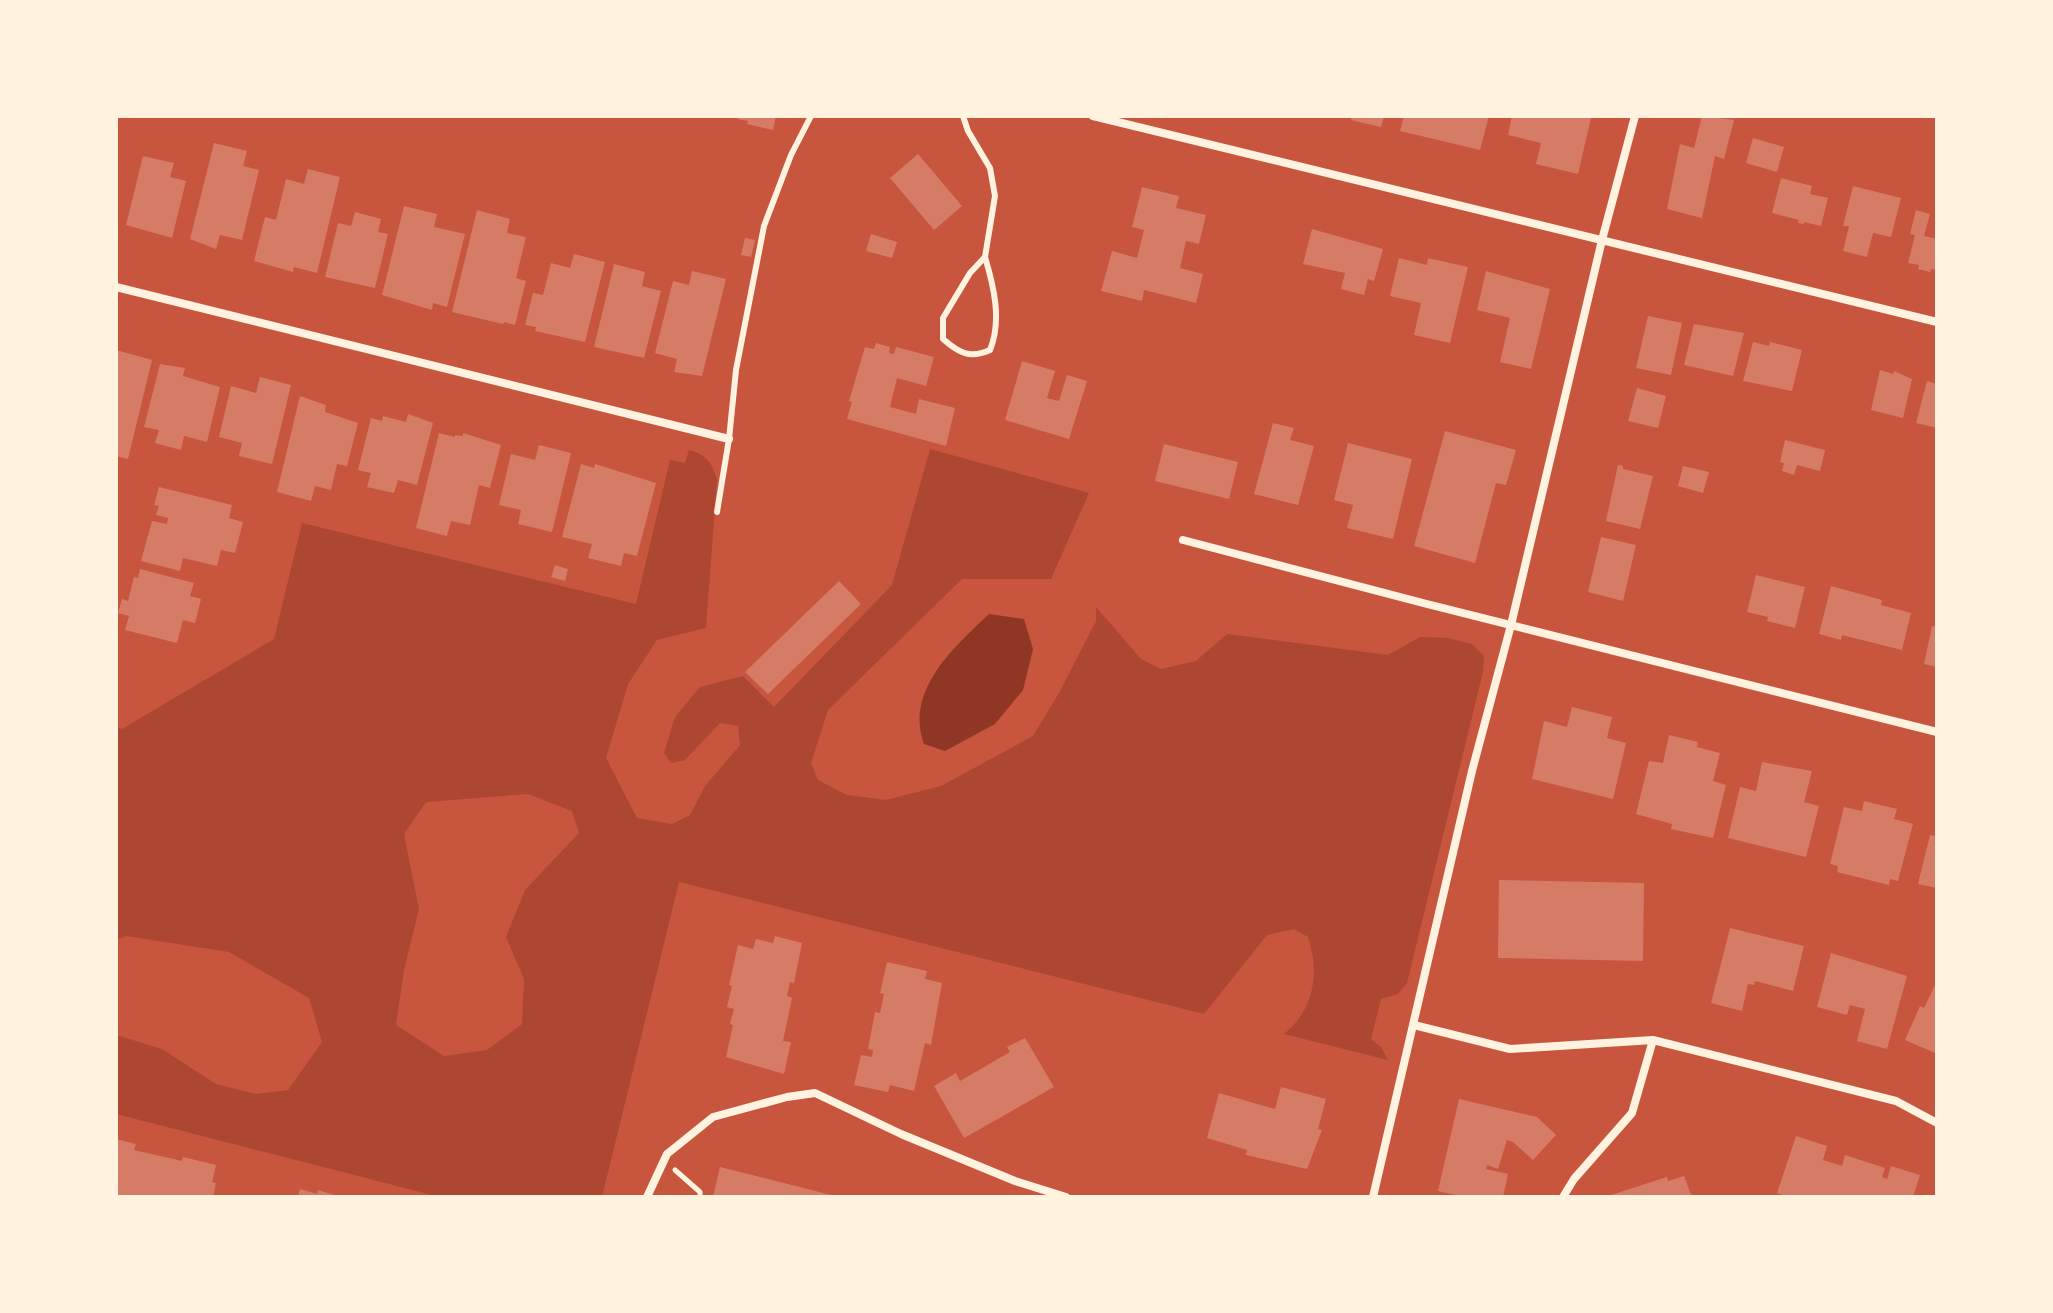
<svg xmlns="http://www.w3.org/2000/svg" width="2053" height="1313" font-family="'Nunito Sans',sans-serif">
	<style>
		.green { fill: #ae4732; fill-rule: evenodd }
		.water { fill: #8f3625 }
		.building { fill: #d67c66 }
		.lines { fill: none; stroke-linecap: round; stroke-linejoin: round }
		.path { stroke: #fff3e0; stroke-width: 5 }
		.service { stroke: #fff3e0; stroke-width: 6 }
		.minor { stroke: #fff3e0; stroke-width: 8 }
	</style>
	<rect width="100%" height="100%" fill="#c8553d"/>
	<!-- green -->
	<path class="green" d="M930 449 1089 493 1051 579H962L828 710 811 763 818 780 847 795 886 800 941 786 1033 736 1059 693 1096 621V607L1141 659 1161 669 1196 661 1227 634 1388 655 1420 637 1448 638 1472 644 1484 656 1483 672 1407 983 1398 994 1381 999 1371 1039 1381 1047 1388 1060 1284 1034C1314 1010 1320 973 1308 937L1294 929 1267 935 1204 1014 679 882 602 1197H440L116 1114V1035L162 1049 216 1084 256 1094 288 1090 322 1042 309 998 229 952 126 936 116 940V727L122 729 274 639 302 523 636 604 670 460 685 463 689 450C707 455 711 462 717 479L706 628 657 640 628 684 606 758 637 818 672 824 690 815 705 786 740 745 738 726 720 723 685 760 671 763 664 753 675 717 700 687 743 676 774 707 892 585ZM528 794 572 811 579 833 525 890 506 937 524 979 522 1024 487 1050 444 1056 396 1025 404 970 419 909 404 834 426 802Z"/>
	<!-- water -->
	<path class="water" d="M989 614 1024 619 1033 649 1023 690 995 724 945 751 924 744C904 691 955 646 989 614Z"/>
	<!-- building -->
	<path class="building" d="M738 116H776L773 130 747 124 748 121 737 119Z
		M1352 116H1384L1381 127 1351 120Z
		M1404 116H1489L1480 150 1400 131Z
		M1512 116 1591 118 1578 174 1536 164 1541 143 1508 135Z
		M1702 116 1734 120 1724 159 1715 156 1702 218 1667 209 1680 144 1694 148Z
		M1753 138 1784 147 1777 172 1746 163Z
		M214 143 247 151 243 166 259 170 242 240 220 235 216 249 190 239Z
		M918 154 962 206 934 230 890 178Z
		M143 156 174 163 170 177 186 181 172 238 126 225Z
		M308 169 340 177 317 273 294 267 293 272 254 261 265 217 276 220 286 179 304 184Z
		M1781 178 1812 186 1810 194 1828 198 1821 226 1804 222V224L1798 223 1799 220 1772 213Z
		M1853 186 1901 198 1891 237 1873 233 1867 257 1843 251 1849 226H1843Z
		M1142 187 1179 196 1176 208 1206 215 1199 244 1186 241 1180 268 1203 274 1196 303 1144 290 1142 301 1101 291 1112 251 1137 258 1144 230 1132 227Z
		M404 206 437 214 434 227 465 234 447 307 433 303 432 310 382 295Z
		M477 210 510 219 507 233 526 237 516 278 526 281 515 325 504 322 503 324 452 312Z
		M1916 210 1930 214 1924 236 1937 239V270L1931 269 1930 272 1918 269 1919 265 1908 263 1915 235 1910 234Z
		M355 212 381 219 378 232 388 234 375 288 325 277 338 223 351 226Z
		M1312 229 1383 249 1374 281 1368 279 1364 295 1341 289 1345 273 1303 264Z
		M871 234 897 242 892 258 866 251Z
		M745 238 755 240 751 257 741 255Z
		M574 254 605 262 585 342 535 331 536 327 525 325 533 293 543 295 551 263 570 268Z
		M1399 258 1427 265 1428 258 1468 267 1450 343 1414 335 1421 303 1390 296Z
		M614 264 645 272 642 286 661 291 644 358 594 347Z
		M692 271 726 279 702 376 674 372 677 359 655 353 673 281 689 285Z
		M1486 271 1550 289 1531 369 1500 362 1510 318 1477 310Z
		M1648 316 1682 323 1671 375 1636 368Z
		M1694 324 1744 333 1733 376 1684 365Z
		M1753 342 1769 346 1770 342 1802 350 1792 391 1743 381Z
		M876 343 890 347 889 353 894 354 896 347 934 357 926 386 897 378 890 407 916 414 919 399 955 408 946 446 847 419 852 402 849 401 865 347 874 349Z
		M116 350 152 360 128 459 116 456Z
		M1022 361 1055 371 1047 398 1059 401 1067 375 1087 381 1069 439 1005 420Z
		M160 364 185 368 183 376 220 387 207 442 184 436 181 450 155 443 159 430 144 427Z
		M1880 370 1893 374 1894 371 1912 379 1903 418 1871 410Z
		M260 377 291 385 272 464 239 456 242 443 219 437 231 386 256 393Z
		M1927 381 1937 384V428L1916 423Z
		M1637 388 1666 396 1658 428 1628 421Z
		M300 396 326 405 325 412 358 423 347 466 337 464 331 490 315 486 311 501 277 492Z
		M408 414 433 423 417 485 398 480 394 493 367 487 371 473 358 470 371 418 382 421 383 416 406 422Z
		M1273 423 1294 428 1290 440 1314 446 1298 505 1254 494Z
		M1445 431 1516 450 1506 485 1496 483 1475 563 1414 546Z
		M439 433 455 437V435L463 436V433L501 445 490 488 479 485 470 525 451 521 447 536 416 528Z
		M1785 440 1825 450 1820 471 1797 465 1794 475 1782 471 1784 463 1780 462Z
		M1348 443 1412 459 1393 539 1347 528 1353 505 1334 500Z
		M1164 444 1238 462 1229 499 1155 481Z
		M539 445 571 453 552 532 518 524 521 510 499 505 511 454 535 460Z
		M581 464 594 468 595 464 656 483 637 556 624 553 621 566 588 558 592 544 562 537Z
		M1618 465 1623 466V469L1653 476 1640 529 1606 521Z
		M1683 466 1709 472 1703 493 1678 486Z
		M159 487 232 505 229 518 243 522 235 553 221 550 217 566 183 558 180 571 141 561 152 521 167 524 168 518 156 515 159 506 154 505Z
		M1601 537 1636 545 1623 601 1588 592Z
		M555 565 568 569 565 581 551 577Z
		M140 569 194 583 190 596 201 599 195 623 183 620 177 643 125 630 129 616 118 613 122 599 128 601 134 577 138 578Z
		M1756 575 1805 587 1795 628 1767 621 1768 617 1747 612Z
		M839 581 861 604 768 694 745 672Z
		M1831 586 1882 600 1881 605 1911 613 1902 650 1842 635 1841 640 1819 634Z
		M1932 626 1937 627V667L1924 664Z
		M1572 707 1612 717 1607 738 1626 743 1613 799 1532 779 1544 721 1567 727Z
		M1669 735 1698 742 1697 747 1720 753 1713 781 1726 785 1713 838 1671 829 1672 824 1636 814 1649 761 1663 763Z
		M1762 762 1812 771 1804 802 1819 806 1806 857 1728 838 1740 787 1756 791Z
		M1864 801 1897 809 1894 819 1913 824 1898 881 1890 879 1889 885 1837 872 1838 866 1830 864 1844 807 1862 811Z
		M1930 835 1937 836V888L1918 884Z
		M1499 880 1644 883 1643 961 1498 958Z
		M1730 928 1804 946 1793 991 1755 981 1754 985 1748 984 1742 1011 1711 1003Z
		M775 936 802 943 794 983 790 982 787 996 792 998 783 1041 791 1042 784 1074 726 1057 733 1025 730 1024 734 1009 727 1007 732 986 729 985 738 945 753 949 756 939 773 943Z
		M1831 953 1907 976 1887 1049 1857 1041 1865 1009 1850 1005 1847 1015 1817 1007Z
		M887 962 927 971 925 979 942 983 931 1045 925 1043 914 1091 890 1085 888 1092 854 1085 861 1055 872 1057 873 1050 868 1049 875 1012 880 1013 884 994 880 993Z
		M1935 985 1937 986 1935 1053 1905 1040 1920 1006 1924 1008Z
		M1025 1038 1054 1087 964 1138 934 1086 956 1073 960 1081 1010 1052 1007 1047Z
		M1281 1087 1326 1099 1318 1129 1322 1130 1307 1169 1246 1155 1247 1150 1207 1138 1219 1093 1275 1109Z
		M1459 1099 1537 1117 1556 1135 1533 1160 1513 1142 1507 1140 1498 1169 1487 1165 1486 1169 1508 1174 1503 1197H1464L1438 1191Z
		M1796 1136 1827 1146 1823 1160 1842 1166 1845 1155 1885 1168 1882 1177 1887 1179 1891 1166 1920 1175 1913 1197H1788L1777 1193Z
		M116 1139 136 1144 134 1150 182 1161 183 1157 216 1165 212 1182 216 1183 213 1197H116Z
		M720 1167 835 1196 834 1197H713Z
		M1684 1176 1692 1197H1605L1667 1177 1668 1181Z
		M300 1189 317 1194 318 1190 341 1197H298Z"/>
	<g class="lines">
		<!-- path -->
		<path class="path" d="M675 1170 700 1192V1197"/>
		<!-- service -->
		<path class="service" d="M963 116 968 131 990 168 995 196 985 257 970 273 943 318V339C959 353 970 359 990 350 1002 321 994 287 985 257
			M717 512 729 439 736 370 764 226 791 155 811 116"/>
		<!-- minor -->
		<path class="minor" d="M1093 116 1937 322
			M116 287 729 439
			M1183 540 1423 603 1937 732
			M1414 1025 1510 1049 1653 1040 1896 1101 1937 1123
			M647 1197 667 1154 713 1117 787 1097 815 1093 901 1134 1015 1181 1066 1197
			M1373 1197 1472 771 1511 625 1602 240 1635 116
			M1563 1197 1574 1179 1632 1113 1653 1040"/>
	</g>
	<!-- border -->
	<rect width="2053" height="1313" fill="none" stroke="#fff3e0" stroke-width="236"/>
</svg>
